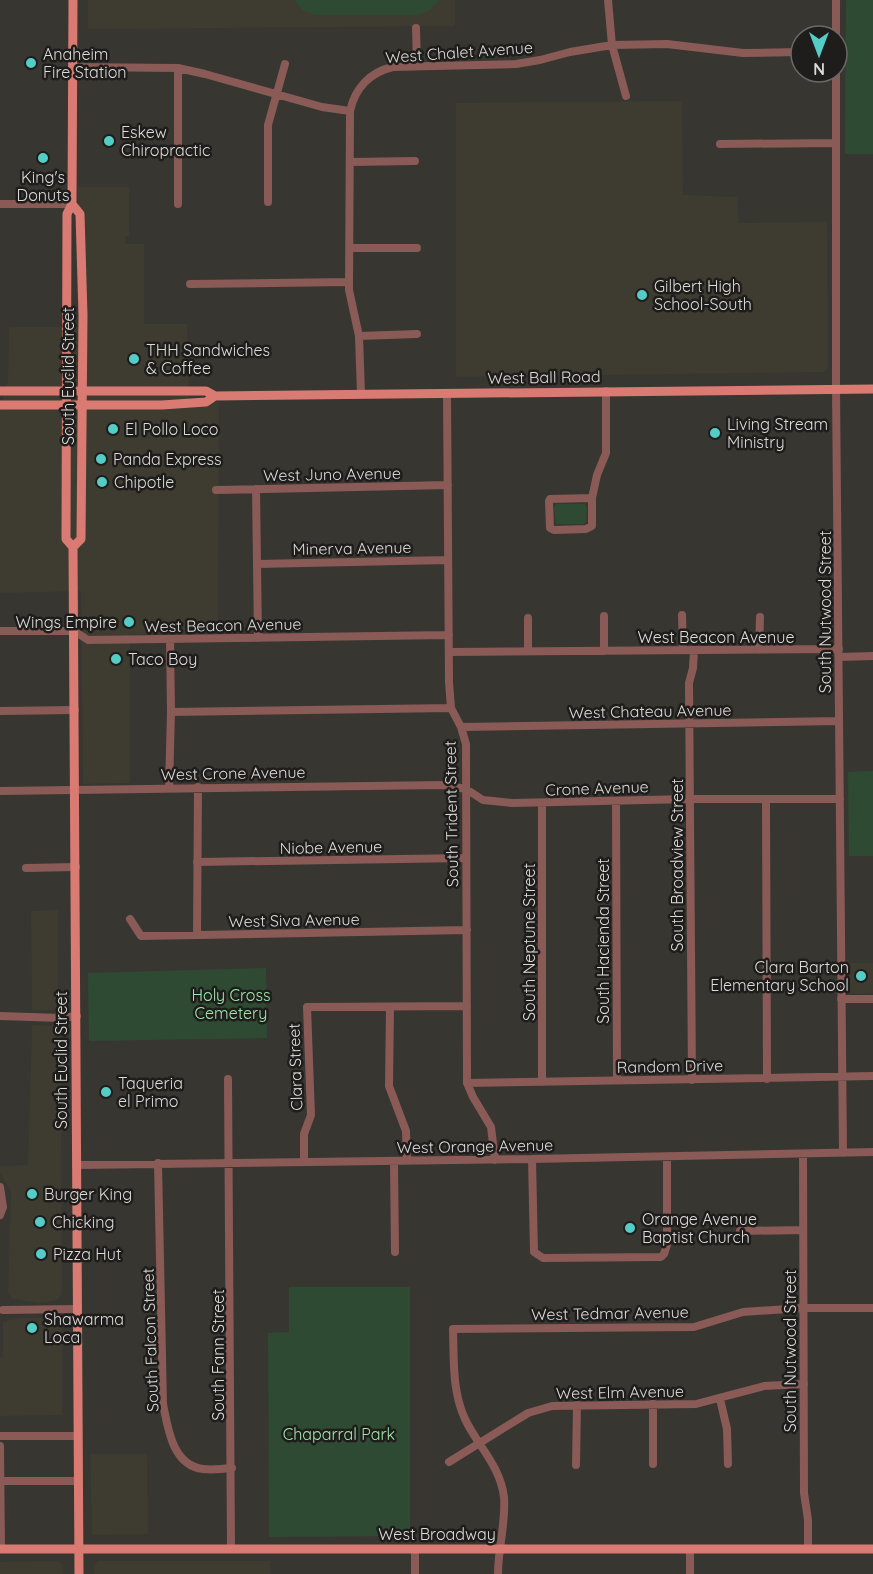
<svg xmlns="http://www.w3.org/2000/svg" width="873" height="1574" font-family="Quicksand,sans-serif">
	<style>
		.built { fill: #3e3c30 }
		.green { fill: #2f4a33 }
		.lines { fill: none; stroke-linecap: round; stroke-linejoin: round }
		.minor { stroke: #895a56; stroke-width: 8 }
		.major { stroke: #d97b73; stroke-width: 9 }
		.poi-dot { fill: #54cdc7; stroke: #1e1d1b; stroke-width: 2 }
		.labels { text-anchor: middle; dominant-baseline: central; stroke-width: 5; stroke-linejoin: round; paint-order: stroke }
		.street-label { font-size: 16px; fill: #dcdbd8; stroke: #1e1d1b }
		.poi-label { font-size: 16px; fill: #dcdbd8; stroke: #1e1d1b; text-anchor: start }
		.park-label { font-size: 16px; fill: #9fe6aa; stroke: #1e1d1b }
	</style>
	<rect width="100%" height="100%" fill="#373631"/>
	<!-- built -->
	<path class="built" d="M88 0H455V26L88 29Z
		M682 101 683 195 737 197 739 223 827 222 828 367 824 372 456 377V103Z
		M78 187H129V236H125V244H144V324H187L189 402H219L218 632 130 635V783L83 784 81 591 0 593V410L8 381 9 327H79Z
		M58 910V1006L54 1010H32L31 911Z
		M849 963H873V993L853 994 850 992Z
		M32 1025 59 1026 61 1034 62 1293 59 1298 53 1301 38 1303 11 1298 8 1293 11 1192 0 1173V1166L28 1165Z
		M19 1318H62V1415L0 1416V1358L3 1357V1322Z
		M90 1454H147L148 1534 92 1535Z
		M58 1561 62 1564 63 1574H0V1562Z
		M99 1561H270V1574H94V1565Z"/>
	<!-- green -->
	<path class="green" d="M294 0H440L427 12 416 15H314L302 10Z
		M846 0H873V154H845Z
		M556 504H585L587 508 586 522 583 524H556L554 508Z
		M873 771V856H849L848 772Z
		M266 968 267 1038 89 1041 88 973Z
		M289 1287H410V1536L269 1537 268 1333 289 1332Z"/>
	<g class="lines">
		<!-- minor -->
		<path class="minor" d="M608 0 612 45 626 96
			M836 0V36
			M416 28 417 66
			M73 67 178 68 205 74 322 107 350 111C355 88 370 72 393 67L516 64 540 60 570 52 612 45 667 44 743 53 801 52
			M178 68V204
			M836 72V389L843 1153
			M350 111 349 290 359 336 361 394
			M720 144 836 143
			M350 162 415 161
			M268 202V125L285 64
			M0 204H72
			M350 248H417
			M190 284 349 282
			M359 336 417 334
			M447 393 449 682 451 708 461 727 466 744 467 1083 473 1097 491 1127 495 1160
			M256 489 258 638
			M216 490 448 485
			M592 498 550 499 549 501 550 528 554 530 586 529 592 526V498L597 475 606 453V391
			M257 564 448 560
			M682 615 683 650
			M604 616V651
			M528 618V651
			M0 631H74L88 640 449 635
			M759 650 760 617
			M449 652 839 649
			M839 657 873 656
			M0 711 75 710
			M171 712 451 708
			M461 727 839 721
			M169 788 171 712 170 639
			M0 791 443 785 466 789 483 800 512 803 690 799H840
			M766 800 767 1079
			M616 801 617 1080
			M542 803V1082
			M197 862 466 858
			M26 868 76 867
			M130 919 141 936 467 930
			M197 935 198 787
			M841 999H873
			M390 1007 389 1086 406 1131 407 1161
			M0 1016 61 1018 77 1016
			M228 1079 231 1548
			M692 1080 689 683 693 668 694 650
			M467 1083 873 1076
			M803 1154 804 1493 808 1520V1549
			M532 1159 534 1252 543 1258 661 1257 664 1254 667 1245V1157
			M394 1161 395 1252
			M304 1162V1134L311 1115 307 1007 467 1006
			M158 1163 163 1404C168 1428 172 1465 203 1469 212 1470 223 1469 232 1468
			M77 1165 532 1159 873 1152
			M0 1187 3 1207 0 1215
			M740 1231 803 1230
			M3 1310 76 1309
			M720 1399 727 1429 728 1464
			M653 1404V1464
			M0 1436H78
			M0 1446 1 1549
			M449 1462 528 1413 552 1406 696 1404 764 1386 804 1384
			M576 1465 577 1405
			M0 1481H78
			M690 1549V1574
			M415 1574V1549
			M498 1574C498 1548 506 1523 504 1497 500 1465 477 1445 465 1419 452 1391 454 1360 453 1329L694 1327 743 1312 803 1308H873"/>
		<!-- major -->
		<path class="major" d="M73 0 72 204 67 214 66 539 73 547 79 1574
			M72 204 80 214 83 315 81 539 73 547
			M0 391H206L215 396 873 389
			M0 405H162L206 402 215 396
			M0 1549H873"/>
	</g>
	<!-- markers -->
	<g class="poi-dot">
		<circle cx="31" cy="63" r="6"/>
		<circle cx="109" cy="141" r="6"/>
		<circle cx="43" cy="158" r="6"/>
		<circle cx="642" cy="295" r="6"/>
		<circle cx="134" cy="359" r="6"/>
		<circle cx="113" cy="429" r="6"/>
		<circle cx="715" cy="433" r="6"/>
		<circle cx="101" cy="459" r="6"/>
		<circle cx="102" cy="482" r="6"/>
		<circle cx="129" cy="622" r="6"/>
		<circle cx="116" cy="659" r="6"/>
		<circle cx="861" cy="976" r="6"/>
		<circle cx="106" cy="1092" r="6"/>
		<circle cx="32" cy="1194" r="6"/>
		<circle cx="40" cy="1222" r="6"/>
		<circle cx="630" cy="1228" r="6"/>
		<circle cx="41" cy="1254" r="6"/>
		<circle cx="32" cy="1328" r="6"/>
	</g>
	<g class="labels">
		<!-- street labels -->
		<g class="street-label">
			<text transform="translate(459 52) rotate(-4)">West Chalet Avenue</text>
			<text transform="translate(68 376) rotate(-90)">South Euclid Street</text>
			<text transform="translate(544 377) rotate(-1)">West Ball Road</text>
			<text transform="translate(332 474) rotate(-1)">West Juno Avenue</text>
			<text transform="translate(352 548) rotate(-1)">Minerva Avenue</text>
			<text transform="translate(825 612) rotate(-90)">South Nutwood Street</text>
			<text transform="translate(223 625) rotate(-1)">West Beacon Avenue</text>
			<text x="716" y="637">West Beacon Avenue</text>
			<text transform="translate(650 711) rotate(-1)">West Chateau Avenue</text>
			<text transform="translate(233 773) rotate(-1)">West Crone Avenue</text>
			<text transform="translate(597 788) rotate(-2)">Crone Avenue</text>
			<text transform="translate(451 814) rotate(-91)">South Trident Street</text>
			<text transform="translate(331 847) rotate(-1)">Niobe Avenue</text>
			<text transform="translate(677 865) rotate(-90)">South Broadview Street</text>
			<text transform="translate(294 920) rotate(-1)">West Siva Avenue</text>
			<text transform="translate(603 941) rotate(-90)">South Hacienda Street</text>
			<text transform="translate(529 942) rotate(-90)">South Neptune Street</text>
			<text transform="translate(61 1060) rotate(-90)">South Euclid Street</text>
			<text transform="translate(670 1066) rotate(-1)">Random Drive</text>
			<text transform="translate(295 1067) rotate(-92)">Clara Street</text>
			<text transform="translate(475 1146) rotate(-1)">West Orange Avenue</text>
			<text transform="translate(610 1313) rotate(-1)">West Tedmar Avenue</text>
			<text transform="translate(150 1340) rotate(-92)">South Falcon Street</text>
			<text transform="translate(790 1351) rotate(-90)">South Nutwood Street</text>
			<text transform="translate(218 1355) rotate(-90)">South Fann Street</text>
			<text transform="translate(620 1392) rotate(-1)">West Elm Avenue</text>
			<text x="437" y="1534">West Broadway</text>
		</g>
		<!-- poi labels -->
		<g class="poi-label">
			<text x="43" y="54">Anaheim<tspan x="43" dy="18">Fire Station</tspan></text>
			<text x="121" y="132">Eskew<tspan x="121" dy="18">Chiropractic</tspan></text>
			<text x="43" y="177" text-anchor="middle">King's<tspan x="43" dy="18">Donuts</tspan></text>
			<text x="654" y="286">Gilbert High<tspan x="654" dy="18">School-South</tspan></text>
			<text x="146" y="350">THH Sandwiches<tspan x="146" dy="18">&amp; Coffee</tspan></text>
			<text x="727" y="424">Living Stream<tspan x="727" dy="18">Ministry</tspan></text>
			<text x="125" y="429">El Pollo Loco</text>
			<text x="113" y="459">Panda Express</text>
			<text x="114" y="482">Chipotle</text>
			<text x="117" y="622" text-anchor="end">Wings Empire</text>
			<text x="128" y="659">Taco Boy</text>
			<text x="849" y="967" text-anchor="end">Clara Barton<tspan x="849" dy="18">Elementary School</tspan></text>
			<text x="118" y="1083">Taqueria<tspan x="118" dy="18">el Primo</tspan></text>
			<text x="44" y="1194">Burger King</text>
			<text x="642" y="1219">Orange Avenue<tspan x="642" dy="18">Baptist Church</tspan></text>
			<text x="52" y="1222">Chicking</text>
			<text x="53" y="1254">Pizza Hut</text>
			<text x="44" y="1319">Shawarma<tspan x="44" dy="18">Loca</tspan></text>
		</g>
		<!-- park labels -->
		<g class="park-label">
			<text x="231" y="995">Holy Cross<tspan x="231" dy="18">Cemetery</tspan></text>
			<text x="339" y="1434">Chaparral Park</text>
		</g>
	</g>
	<!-- north arrow -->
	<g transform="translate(819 54) rotate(180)"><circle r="28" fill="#1e1d1b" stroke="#6a6967" stroke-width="1.5"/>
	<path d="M0-4.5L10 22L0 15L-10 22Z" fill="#54cdc7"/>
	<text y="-9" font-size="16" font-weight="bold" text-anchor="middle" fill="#dcdbd8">N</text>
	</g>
</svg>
